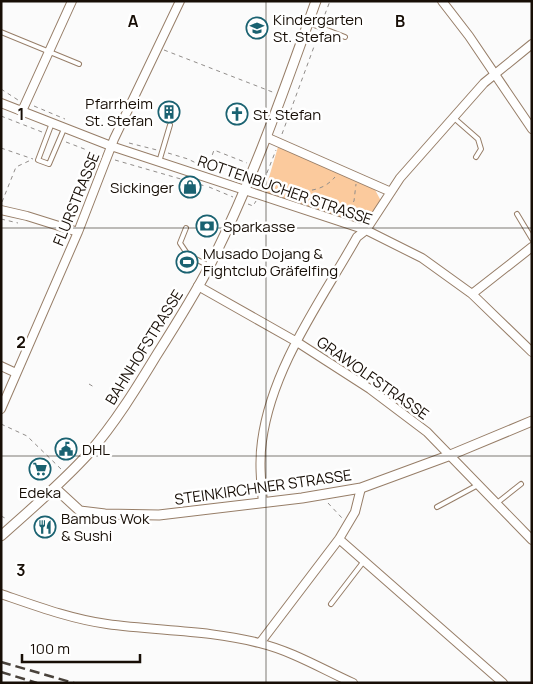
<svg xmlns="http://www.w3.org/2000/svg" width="533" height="684" font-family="Manrope,sans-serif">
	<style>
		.green { fill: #fbca9d }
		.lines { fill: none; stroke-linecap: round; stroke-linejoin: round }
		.service-casing { stroke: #977e68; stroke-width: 6 }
		.minor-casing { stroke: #977e68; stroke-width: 10 }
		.tertiary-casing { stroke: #977e68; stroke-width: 11 }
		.path { stroke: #918d8a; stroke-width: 1; stroke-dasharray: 4 4; stroke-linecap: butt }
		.service { stroke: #fff; stroke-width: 4 }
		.minor { stroke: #fff; stroke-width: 8 }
		.tertiary { stroke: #fff; stroke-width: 9 }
		.rail { stroke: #49423b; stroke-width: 2.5; stroke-dasharray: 10 5; stroke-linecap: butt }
		.grid { fill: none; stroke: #170e06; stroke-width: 1; stroke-opacity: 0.55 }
		.labels { text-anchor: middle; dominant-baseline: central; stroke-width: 5; stroke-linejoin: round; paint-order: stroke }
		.poi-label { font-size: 15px; fill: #170e06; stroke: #fff; text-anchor: start }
		.street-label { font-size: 15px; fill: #170e06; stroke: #fff }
		.grid-label { font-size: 16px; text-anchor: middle; font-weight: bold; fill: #170e06; stroke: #fff; stroke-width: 5; stroke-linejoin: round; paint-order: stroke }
	</style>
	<rect width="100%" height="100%" fill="#fbfbfb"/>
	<!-- green -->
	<path class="green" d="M278 147 373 186 381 201 364 226 264 194Z"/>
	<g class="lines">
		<!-- service casing -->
		<g class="service-casing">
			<path id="service" d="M309 23 345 37
				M1 32 79 64
				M454 118 478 139 481 149 476 157
				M52 123 38 160 49 164 64 129
				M159 162 170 125
				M517 214 532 239
				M186 228 180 243 188 255 209 266
				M497 503 521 484
				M437 507 476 486
				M331 604 364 561"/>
		</g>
		<!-- minor casing -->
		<g class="minor-casing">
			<path id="minor" d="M442 1 469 36 532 129
				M1 103 111 146 366 230 422 258 472 294 532 352
				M22 111 72 1
				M266 137 391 192
				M1 210 27 216 78 232
				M198 286 297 342 370 389 427 432 532 540
				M472 294 532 247
				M1 366 16 373
				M1 409 78 232 114 139 180 1
				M263 502C261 482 259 461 262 441 272 367 321 301 357 237L366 230 400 178 484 83 532 44
				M339 539 503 683
				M1 594C36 606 71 619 107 624 158 631 209 630 259 643 292 651 322 669 353 683
				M260 643 339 539 355 512 361 488"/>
		</g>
		<!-- tertiary casing -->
		<g class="tertiary-casing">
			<path id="tertiary" d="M55 488 80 511 105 514 159 515 302 498 361 488 448 456 532 421
				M1 536C31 509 62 483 89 453 115 423 136 389 156 356 175 326 194 296 210 265 253 180 284 90 316 1"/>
		</g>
		<!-- path -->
		<path class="path" d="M322 22 330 1
			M164 50 275 93
			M1 89 18 100
			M34 106 65 119
			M1 116 42 132
			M282 134 319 33
			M66 142 100 155
			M129 143 157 150
			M1 148 33 159
			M168 153 188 159 206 168
			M115 160 205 186
			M207 170 214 150 247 163
			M258 181 269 189
			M209 187 233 197
			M261 188 276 150
			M272 191C296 189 318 197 335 177
			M2 202 16 167 31 160
			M248 204 253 206 256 201
			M344 215 354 201 356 184
			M1 219 18 223
			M89 384 94 387
			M1 424 27 436 62 470
			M328 503 342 518
			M1 516 7 519"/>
		<!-- service -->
		<use href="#service" class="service"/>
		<!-- minor -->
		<use href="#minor" class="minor"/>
		<!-- tertiary -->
		<use href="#tertiary" class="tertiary"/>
		<!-- rail -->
		<path class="rail" d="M1 662 74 683
			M1 672 37 683"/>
	</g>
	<!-- grid -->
	<path class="grid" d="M266 1V683M1 228H532M1 456H532"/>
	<!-- icons -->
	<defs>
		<g id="school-ring" transform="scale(1.125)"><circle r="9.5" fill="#fff" stroke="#1a6271" stroke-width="1.5"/><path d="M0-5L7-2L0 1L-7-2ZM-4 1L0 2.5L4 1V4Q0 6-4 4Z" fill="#1a6271"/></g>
		<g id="building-ring" transform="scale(1.125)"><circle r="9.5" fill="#fff" stroke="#1a6271" stroke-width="1.5"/><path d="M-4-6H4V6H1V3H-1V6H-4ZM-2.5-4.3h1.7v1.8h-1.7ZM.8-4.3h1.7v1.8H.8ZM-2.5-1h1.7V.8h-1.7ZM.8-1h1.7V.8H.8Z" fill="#1a6271"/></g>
		<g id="church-ring" transform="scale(1.125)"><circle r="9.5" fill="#fff" stroke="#1a6271" stroke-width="1.5"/><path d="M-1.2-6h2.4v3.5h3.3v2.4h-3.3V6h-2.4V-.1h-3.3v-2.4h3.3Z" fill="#1a6271"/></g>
		<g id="shop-ring" transform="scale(1.125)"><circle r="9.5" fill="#fff" stroke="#1a6271" stroke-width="1.5"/><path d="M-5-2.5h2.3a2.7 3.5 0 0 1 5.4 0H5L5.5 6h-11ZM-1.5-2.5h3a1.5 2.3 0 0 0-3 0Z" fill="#1a6271"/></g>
		<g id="bank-ring" transform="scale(1.125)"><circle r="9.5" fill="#fff" stroke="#1a6271" stroke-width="1.5"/><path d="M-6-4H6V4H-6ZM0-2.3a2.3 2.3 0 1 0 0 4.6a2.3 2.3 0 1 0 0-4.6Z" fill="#1a6271"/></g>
		<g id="stadium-ring" transform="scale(1.125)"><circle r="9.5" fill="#fff" stroke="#1a6271" stroke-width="1.5"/><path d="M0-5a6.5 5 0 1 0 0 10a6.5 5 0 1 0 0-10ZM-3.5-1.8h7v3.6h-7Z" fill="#1a6271"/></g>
		<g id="civic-ring" transform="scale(1.125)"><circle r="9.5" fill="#fff" stroke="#1a6271" stroke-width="1.5"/><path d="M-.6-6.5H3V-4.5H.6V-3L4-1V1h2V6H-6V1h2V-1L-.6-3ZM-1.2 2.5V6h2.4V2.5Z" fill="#1a6271"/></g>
		<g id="supermarket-ring" transform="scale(1.125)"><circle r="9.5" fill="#fff" stroke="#1a6271" stroke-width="1.5"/><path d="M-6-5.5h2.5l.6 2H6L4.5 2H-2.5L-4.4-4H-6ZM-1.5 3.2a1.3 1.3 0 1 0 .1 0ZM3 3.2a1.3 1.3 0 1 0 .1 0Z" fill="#1a6271"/></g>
		<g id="restaurant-ring" transform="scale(1.125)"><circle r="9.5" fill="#fff" stroke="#1a6271" stroke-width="1.5"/><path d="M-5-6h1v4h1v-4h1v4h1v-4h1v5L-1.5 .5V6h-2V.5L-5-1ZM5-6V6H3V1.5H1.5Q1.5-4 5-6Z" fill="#1a6271"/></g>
	</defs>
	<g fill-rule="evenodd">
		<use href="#school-ring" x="257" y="28"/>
		<use href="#building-ring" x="169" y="112"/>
		<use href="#church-ring" x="237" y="114"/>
		<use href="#shop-ring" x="190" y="187"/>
		<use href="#bank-ring" x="207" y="226"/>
		<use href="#stadium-ring" x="187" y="262"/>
		<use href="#civic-ring" x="66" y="449"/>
		<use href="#supermarket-ring" x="40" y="469"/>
		<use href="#restaurant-ring" x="45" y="527"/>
	</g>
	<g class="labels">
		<!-- poi labels -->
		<g class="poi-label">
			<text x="273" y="19">Kindergarten<tspan x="273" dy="17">St. Stefan</tspan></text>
			<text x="153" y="103" text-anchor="end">Pfarrheim<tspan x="153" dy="17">St. Stefan</tspan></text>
			<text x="253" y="114">St. Stefan</text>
			<text x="174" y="187" text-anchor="end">Sickinger</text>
			<text x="223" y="226">Sparkasse</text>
			<text x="203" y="253">Musado Dojang &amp;<tspan x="203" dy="17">Fightclub Gräfelfing</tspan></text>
			<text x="82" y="449">DHL</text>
			<text x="40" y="492" text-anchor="middle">Edeka</text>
			<text x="61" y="518">Bambus Wok<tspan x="61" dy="17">&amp; Sushi</tspan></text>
		</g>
		<!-- street labels -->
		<g class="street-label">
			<text transform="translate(285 190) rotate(19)">ROTTENBUCHER STRASSE</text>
			<text transform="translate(76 199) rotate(-68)">FLURSTRASSE</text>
			<text transform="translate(144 347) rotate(-58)">BAHNHOFSTRASSE</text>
			<text transform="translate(373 378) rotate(35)">GRAWOLFSTRASSE</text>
			<text transform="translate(263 487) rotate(-8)">STEINKIRCHNER STRASSE</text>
		</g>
	</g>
	<g class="grid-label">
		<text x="133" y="27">A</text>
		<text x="400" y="27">B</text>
		<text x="21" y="120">1</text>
		<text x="21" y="348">2</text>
		<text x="21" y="576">3</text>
	</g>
	<!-- border -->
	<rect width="533" height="684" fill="none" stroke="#170e06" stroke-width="5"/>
	<!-- scale -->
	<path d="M22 654v8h118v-8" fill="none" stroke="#170e06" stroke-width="2.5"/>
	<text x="30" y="654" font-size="15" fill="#170e06" stroke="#ffffff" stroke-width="4" paint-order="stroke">100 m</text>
</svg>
